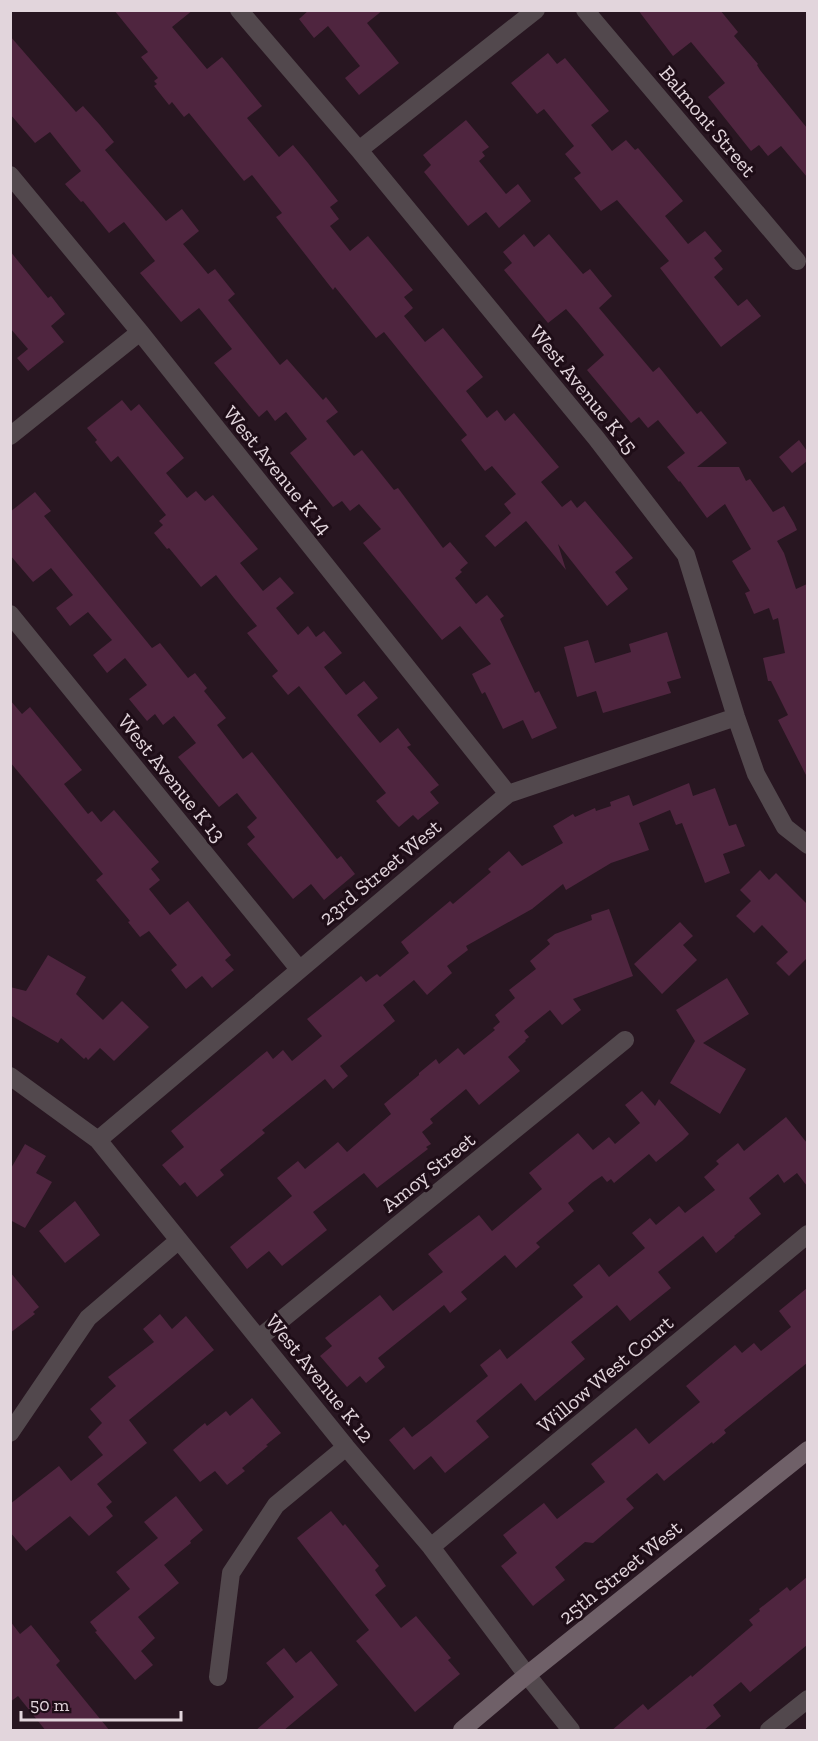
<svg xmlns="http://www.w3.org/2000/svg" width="818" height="1741" font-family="'Zilla Slab',serif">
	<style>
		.building { fill: #4f253f }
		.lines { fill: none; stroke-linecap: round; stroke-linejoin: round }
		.street { stroke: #52484d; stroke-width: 18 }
		.secondary { stroke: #6f6068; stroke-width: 18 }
		.labels { text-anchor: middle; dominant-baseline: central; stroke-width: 6; stroke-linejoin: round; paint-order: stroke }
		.street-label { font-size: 21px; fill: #e2d5dc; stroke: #1e0d17 }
	</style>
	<rect width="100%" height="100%" fill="#281621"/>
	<!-- building -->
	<path class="building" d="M114 10H193L172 27 207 69 222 57 228 64 262 106 247 118 279 157 293 145 308 163 338 201 330 207 339 219 330 226 350 251 368 236 413 290 404 297 413 308 404 316 425 342 443 328 483 377 466 391 487 418 497 410 505 421 514 413 559 467 541 482 562 507 571 500 577 508 585 501 618 540 633 558 615 572 628 589 607 606 558 544 566 570 526 521 495 547 485 536 511 513 504 504 516 494 492 466 485 471 461 440 467 435 384 332 376 338 335 287 333 290 276 217 282 213 252 175 244 181 189 113 184 117 172 102 169 105 154 86 157 84 154 81 158 78 141 57 148 52Z
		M309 10H383L367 23 399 63 359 95 345 78 360 66 328 26 314 38 299 19Z
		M638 10H720L738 32 734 36 758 64 757 65 760 70 807 128V177L781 146 768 156 759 145 751 151 708 97 725 83 691 42 673 56Z
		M10 36 76 112 83 106 100 125 114 142 105 150 166 221 182 209 199 231 183 244 208 274 215 269 235 294 228 300 280 365 287 359 323 400 326 397 338 412 326 421 354 456 362 450 394 490 398 488 443 548 450 542 468 563 460 570 462 572 455 578 476 604 487 595 504 616 500 619 535 693 539 691 557 728 532 739 523 720 503 729 485 692 482 694 472 674 491 664 460 626 442 640 363 543 381 529 359 504 350 511 342 501 333 507 290 453 307 439 286 412 275 421 267 410 259 417 214 363 232 349 199 308 181 322 140 273 155 261 124 222 109 233 83 201 81 202 65 184 81 171 50 132 35 143 10 114Z
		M548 53 557 64 565 58 609 111 591 125 612 151 626 140 635 150 638 148 683 201 665 216 688 244 705 231 722 251 714 258 723 269 714 277 738 306 747 299 761 316 721 347 660 268 669 261 617 200 601 211 574 178 581 173 565 154 574 146 544 109 537 114 511 83Z
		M466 120 489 147 482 152 485 156 479 161 506 194 518 184 531 201 499 228 486 212 468 226 424 172 431 165 423 155Z
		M524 234 534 247 549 234 583 274 590 269 612 296 599 308 653 372 659 367 697 414 701 411 727 443 697 467H739L746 481 750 479 773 512 784 506 794 523 797 530 777 541 784 553 796 589 807 584V777L778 720 788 715 771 681H768L763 658 785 653 778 618 773 620 769 608 754 614 745 593 750 591 732 561 751 549 725 504 707 518 680 481 679 482 667 467 685 453 658 420 648 428 639 417 631 423 587 370 604 355 579 324 566 309 548 323 504 270 512 263 503 252Z
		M10 251 48 298 51 296 65 314 51 326 64 342 28 371 17 358 28 349 10 328Z
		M122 400 131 411 139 404 184 458 166 473 187 498 196 491 205 501 213 495 258 549 240 563 263 591 280 577 294 593 276 608 298 635 308 626 316 637 324 631 342 653 324 667 346 695 364 681 378 698 357 715 380 743 398 728 411 745 407 747 439 785 430 792 439 803 418 820 413 815 399 827 392 820 376 801 386 793 299 686 288 695 272 676 278 671 247 633 257 626 234 598 216 575 201 587 169 548 167 549 154 533 163 525 159 521 166 515 118 456 111 462 95 442 97 440 87 428Z
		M799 440 807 451V461L792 473 779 457Z
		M35 492 51 511 44 516 152 648 160 643 188 678 195 673 207 688 204 691 226 718 217 725 243 759 252 752 337 859 341 856 355 874 324 900 311 884 293 899 247 844 255 837 247 827 257 818 237 793 219 807 178 757 196 743 174 716 163 725 155 714 147 721 129 699 147 685 125 658 107 673 93 655 112 640 88 612 70 626 56 608 73 595 51 568 33 582 10 555V512Z
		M667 632 681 678 667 682 671 693 603 713 596 691 577 697 564 647 588 640 595 663 631 652 629 644Z
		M10 700 22 714 30 707 82 770 64 784 88 814 92 811 101 822 114 810 159 862 151 869 160 880 149 889 170 915 188 901 231 955 225 960 234 970 212 988 202 976 186 989 171 970 177 965 149 931 140 937 128 922 130 921 96 880 103 874 10 762Z
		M689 783 693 796 715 788 729 826 736 824 745 846 723 854 730 873 705 883 682 823 676 825 670 810 639 823 649 850 611 863 566 890 563 884 532 909 466 946 468 950 447 966 452 973 427 995 414 980 383 1005 395 1021 340 1066 348 1076 333 1089 325 1079 262 1130 265 1133 220 1170 224 1175 197 1197 185 1182 180 1186 162 1165 184 1147 171 1131 267 1051 273 1059 283 1050 292 1061 322 1036 307 1019 361 976 366 982 377 974 380 977 409 953 401 942 450 901 453 904 491 872 488 869 509 851 522 866 563 843 553 826 573 814 575 817 595 808 596 811 611 806 610 802 629 795 633 806Z
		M760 870 769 880 776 873 807 904V958L789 976 776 963 788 952 762 925 754 933 736 916 751 901 740 890Z
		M609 909 633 976 573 999 581 1010 562 1025 550 1010 524 1031 529 1037 525 1040 526 1041 508 1057 520 1071 479 1105 466 1089 430 1119 433 1123 422 1132 431 1144 426 1147 428 1149 377 1188 364 1173 313 1212 327 1230 282 1266 269 1251 247 1269 230 1247 292 1196 277 1178 298 1161 305 1169 338 1142 347 1152 391 1114 384 1104 419 1075V1073L436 1059 439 1064 458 1048 464 1055 495 1030 493 1028 500 1022 495 1015 515 998 509 990 536 969 530 961 550 944 547 940 555 934 592 920 591 915Z
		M680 922 693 936 683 945 697 960 662 994 634 964Z
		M48 955 86 977 76 994 103 1020 122 1001 149 1027 114 1061 100 1048 88 1060 86 1057 84 1059 61 1038 58 1043 10 1015V987L26 991Z
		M727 978 749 1014 703 1043 746 1069 720 1114 670 1083 695 1041 676 1010Z
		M642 1091 655 1106 659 1099 689 1134 682 1141 656 1162 649 1154 614 1183 611 1179 607 1182 602 1176 593 1182 568 1203 574 1211 536 1243 540 1247 516 1268 505 1255 461 1292 467 1299 450 1313 444 1305 378 1358 385 1367 366 1383 360 1376 347 1387 339 1378 320 1356 332 1346 325 1338 380 1295 393 1311 443 1272 428 1254 479 1215 492 1231 542 1189 529 1173 578 1133 593 1150 609 1137 615 1144 640 1123 625 1105Z
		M786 1117 807 1143V1186L797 1173 784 1183 778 1174 749 1198 761 1214 734 1236 735 1237 716 1253 703 1236 658 1272 671 1288 630 1321 617 1305 571 1342 585 1359 535 1401 521 1383 476 1421 489 1437 445 1473 431 1456 414 1470 389 1440 404 1427 412 1437 429 1424 488 1376 480 1365 500 1349 507 1359 583 1297 573 1285 599 1264 609 1277 645 1248 632 1233 650 1218 656 1225 679 1206 685 1213 715 1190 704 1177 719 1164 716 1161 738 1143 744 1151Z
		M25 1144 46 1156 36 1173 52 1182 25 1228 10 1220V1170Z
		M75 1201 100 1235 65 1263 39 1231Z
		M10 1272 39 1307 33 1312 35 1314 10 1333Z
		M807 1288V1363L724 1430 726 1433 713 1444 712 1442 664 1481 657 1473 626 1499 634 1508 593 1543 585 1542 555 1567 565 1580 533 1606 501 1566 517 1553 503 1535 544 1503 557 1519 605 1482 591 1464 636 1428 649 1444 678 1420 700 1402 686 1386 735 1345 742 1353 754 1343 761 1351 791 1327 779 1311Z
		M160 1314 172 1329 186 1316 214 1350 129 1420 147 1443 97 1484 112 1502 106 1507 113 1516 89 1536 70 1516 26 1551 10 1532V1504L59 1466 71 1481 103 1455 88 1437 102 1423 90 1409 116 1386 108 1377 154 1342 143 1329Z
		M252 1398 281 1433 266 1445 268 1446 242 1468 245 1471 227 1485 215 1471 200 1482 173 1450 205 1423 207 1426 226 1411 230 1416Z
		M176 1496 203 1530 190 1541 191 1543 164 1565 179 1583 138 1617 155 1638 141 1651 153 1665 135 1680 95 1632 97 1631 90 1622 130 1589 116 1572 158 1538 144 1522Z
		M331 1511 343 1526 345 1524 379 1566 375 1570 386 1586 375 1595 401 1628 416 1616 451 1658 448 1660 460 1674 415 1712 356 1641 369 1630 297 1538Z
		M807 1577V1645L750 1692 741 1682 713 1705 721 1716 703 1731H611L643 1704 648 1710 691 1675 692 1677 753 1625 749 1620 760 1611 759 1609 787 1587 790 1591Z
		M10 1621 20 1634 31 1625 60 1661 56 1665 110 1731H46L18 1696 10 1702Z
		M284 1648 296 1663 311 1651 338 1685 283 1731H255L294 1697 266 1663Z"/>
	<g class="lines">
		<!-- street -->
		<path class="street" d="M239 10 359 150 596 438 686 555 736 717 756 774 785 827 808 845
			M585 10 797 261
			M359 150 536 10
			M10 175 140 332 508 794
			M10 436 140 332
			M10 614 299 969
			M10 1076 98 1140 346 1447 431 1547 527 1675 571 1730
			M98 1140 508 794 736 717
			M259 1338 625 1040
			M10 1433 88 1318 179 1240
			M431 1547 808 1234
			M218 1677 231 1573 276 1505 346 1447
			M769 1730 808 1699"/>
		<!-- secondary -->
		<path class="secondary" d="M462 1730 527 1675 808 1450"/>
	</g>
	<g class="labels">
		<!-- street labels -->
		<g class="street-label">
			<text transform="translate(708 121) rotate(50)">Balmont Street</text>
			<text transform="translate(584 389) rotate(51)">West Avenue K 15</text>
			<text transform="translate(278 470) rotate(51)">West Avenue K 14</text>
			<text transform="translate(172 778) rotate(51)">West Avenue K 13</text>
			<text transform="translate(380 872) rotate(-40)">23rd Street West</text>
			<text transform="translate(428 1172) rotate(-39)">Amoy Street</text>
			<text transform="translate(605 1374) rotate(-40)">Willow West Court</text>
			<text transform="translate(320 1378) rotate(51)">West Avenue K 12</text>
			<text transform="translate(620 1572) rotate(-39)">25th Street West</text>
		</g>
	</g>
	<!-- border -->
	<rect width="818" height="1741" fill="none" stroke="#e2d5dc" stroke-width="24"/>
	<!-- scale -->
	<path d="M21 1711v9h160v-9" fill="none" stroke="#e2d5dc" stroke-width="3"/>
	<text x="30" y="1711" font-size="18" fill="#e2d5dc" stroke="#1e0d17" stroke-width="4.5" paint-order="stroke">50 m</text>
</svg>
